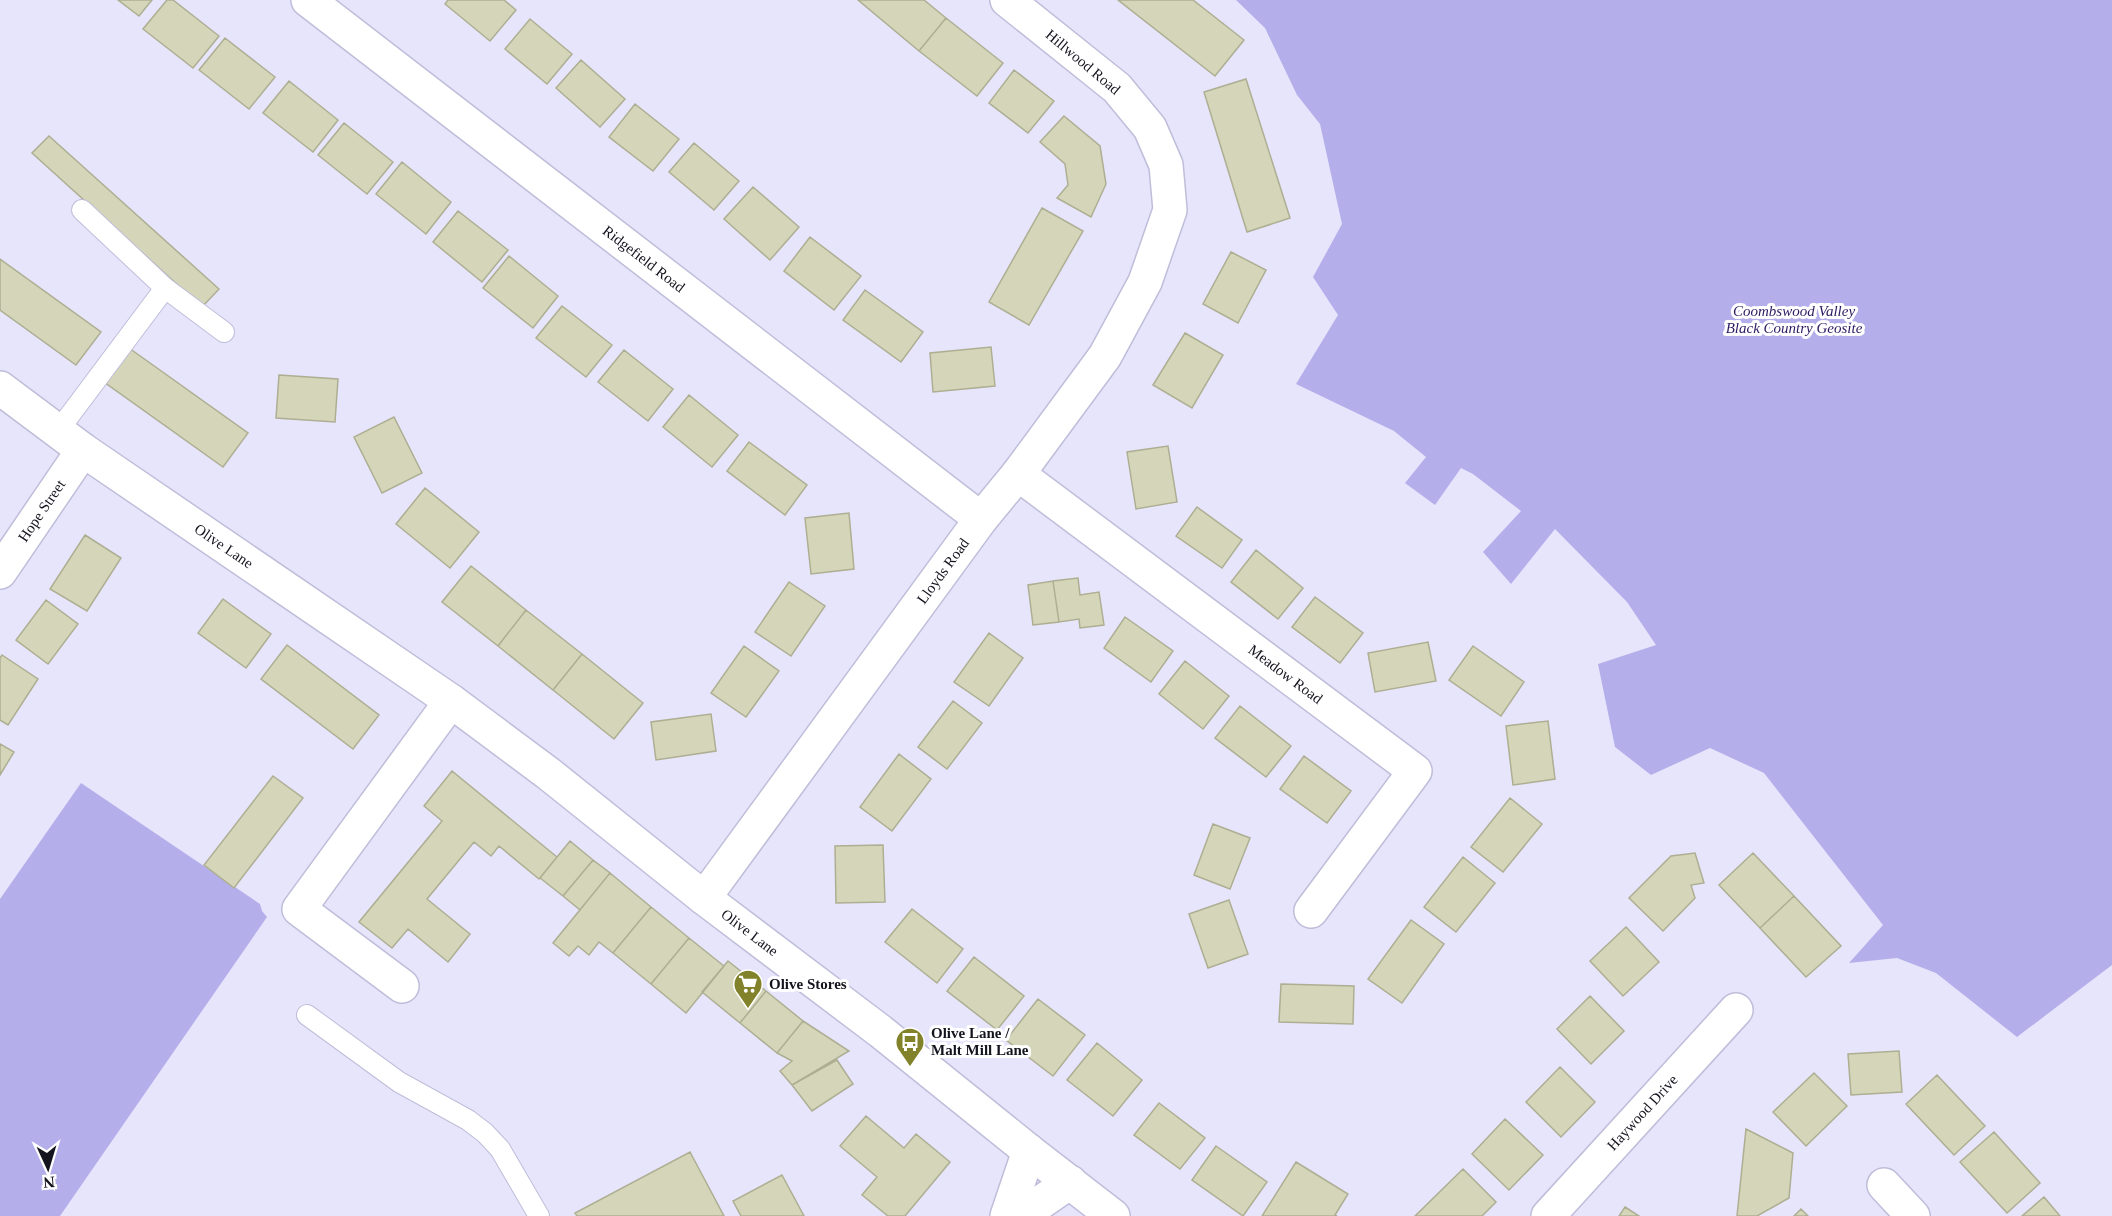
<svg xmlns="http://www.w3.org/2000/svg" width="2112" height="1216" font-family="'Times New Roman',serif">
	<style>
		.green { fill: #b4afea }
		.building { fill: #d5d6b9; stroke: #aeae92; stroke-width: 1.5 }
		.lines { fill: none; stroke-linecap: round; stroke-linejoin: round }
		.lane-casing { stroke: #bfbdd9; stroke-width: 22 }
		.street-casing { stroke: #bfbdd9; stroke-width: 36 }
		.secondary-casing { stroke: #bfbdd9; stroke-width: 36 }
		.lane { stroke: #fff; stroke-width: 20 }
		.street { stroke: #fff; stroke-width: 33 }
		.secondary { stroke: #fff; stroke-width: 33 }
		.labels { text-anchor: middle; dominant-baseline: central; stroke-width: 6; stroke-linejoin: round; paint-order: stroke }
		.street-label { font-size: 15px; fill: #14141e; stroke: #fff }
		.park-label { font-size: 15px; font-style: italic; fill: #2d1b62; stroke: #fff }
		.poi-label { font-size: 15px; font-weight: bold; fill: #14141e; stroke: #fff; text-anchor: start }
	</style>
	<rect width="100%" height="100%" fill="#e6e5fc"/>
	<!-- green -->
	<path class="green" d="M1236 0H2112V965L2017 1037 1936 973 1897 958 1849 963 1883 925 1764 773 1710 748 1651 775 1615 747 1598 664 1656 645 1627 602 1555 529 1511 584 1483 552 1521 511 1473 474 1461 468 1435 505 1405 483 1426 457 1394 431 1296 384 1338 315 1313 277 1342 224 1320 124 1297 95 1265 28Z
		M81 783 260 904 262 911 267 917 60 1216H0V899Z"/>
	<!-- building -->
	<path class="building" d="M118 0H152L139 16Z
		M167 0H173L219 36 193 68 143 29Z
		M448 0H504L516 10 490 41 445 4Z
		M858 0H924L946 18 919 51Z
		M1118 0H1193L1244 40 1215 76Z
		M946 18 1003 63 977 96 919 51Z
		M530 19 572 54 547 84 505 49Z
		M225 38 275 77 249 109 199 70Z
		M581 60 625 99 600 127 556 88Z
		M1014 70 1054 101 1028 133 989 103Z
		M1246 79 1290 218 1247 232 1204 92Z
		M289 81 338 120 313 152 263 113Z
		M635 104 679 139 653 171 609 137Z
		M1064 116 1100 146 1106 184 1091 217 1057 198 1068 185 1065 164 1040 142Z
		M344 123 393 162 367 194 318 155Z
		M49 136 219 289 202 307 32 153Z
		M694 143 739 181 714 210 669 172Z
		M402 162 451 202 426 234 376 194Z
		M753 187 799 227 770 260 724 219Z
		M1042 208 1083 231 1029 325 989 302Z
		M458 211 508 250 482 282 433 242Z
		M810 237 861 276 834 310 784 271Z
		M1231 252 1266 270 1238 323 1203 304Z
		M509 256 558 296 533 328 483 288Z
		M0 259 101 332 76 365 0 310Z
		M865 290 923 332 901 362 843 320Z
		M562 306 612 345 586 377 536 338Z
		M1185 333 1223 355 1192 408 1153 385Z
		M991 347 995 386 933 392 930 353Z
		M129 348 248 433 223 467 104 382Z
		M624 350 673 389 648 421 598 382Z
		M279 375 338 379 335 422 276 418Z
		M689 395 738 435 712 467 663 427Z
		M394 417 422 473 382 493 354 437Z
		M749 442 807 485 785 515 727 471Z
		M1168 446 1177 502 1136 509 1127 452Z
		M425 488 479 532 450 568 396 524Z
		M1197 507 1242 540 1222 568 1176 536Z
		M849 513 854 569 811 574 805 518Z
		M85 535 121 558 87 611 50 589Z
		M1256 550 1303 588 1278 619 1231 582Z
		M471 566 526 610 498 646 442 602Z
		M1078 578 1080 595 1099 592 1104 625 1080 628 1079 619 1059 622 1053 581Z
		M1053 581 1059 622 1033 625 1028 585Z
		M789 582 825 606 791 656 755 632Z
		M1315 597 1363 633 1340 663 1292 627Z
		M223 599 271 634 246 668 198 633Z
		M46 600 78 624 48 664 16 640Z
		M526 610 582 654 553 690 498 646Z
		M1125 617 1173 651 1151 682 1104 648Z
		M989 633 1023 658 989 706 954 682Z
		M1428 642 1436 681 1375 692 1368 653Z
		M287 645 379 715 353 749 261 679Z
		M744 646 779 671 746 717 711 693Z
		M1473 646 1524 682 1501 716 1449 680Z
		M582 654 643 703 614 739 553 690Z
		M2 655 38 679 8 725 0 720V658Z
		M1185 661 1229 696 1203 729 1159 694Z
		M953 701 982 723 947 769 918 747Z
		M1240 706 1291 746 1266 777 1215 738Z
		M711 714 716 751 656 760 651 722Z
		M1548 721 1555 779 1513 785 1506 726Z
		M0 744 14 752 0 775Z
		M899 754 931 779 892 831 860 807Z
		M1304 756 1351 791 1327 823 1280 789Z
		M452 771 557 857 539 879 499 846 491 856 474 842 427 899 470 934 448 962 408 929 392 948 359 922 442 821 424 806Z
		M273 776 303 798 234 888 204 865Z
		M1510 798 1542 824 1503 872 1471 847Z
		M1213 824 1250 838 1230 889 1194 875Z
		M570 841 593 860 563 896 540 878Z
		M883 845 885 902 836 903 835 846Z
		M1695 853 1704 883 1691 885 1695 898 1663 931 1629 898 1671 856Z
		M1753 853 1794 896 1760 928 1719 885Z
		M1463 857 1495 883 1456 932 1424 907Z
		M593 860 610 873 580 910 563 896Z
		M610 873 651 907 613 953 599 942 589 955 578 946 569 956 553 943Z
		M1794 896 1841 946 1806 977 1760 928Z
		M1229 900 1248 954 1208 968 1189 914Z
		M651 907 689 938 651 984 613 953Z
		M912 909 963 949 937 983 885 942Z
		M1411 920 1444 944 1402 1003 1368 979Z
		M1626 927 1659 962 1623 996 1590 961Z
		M689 938 724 966 686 1013 651 984Z
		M974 957 1024 996 997 1030 947 991Z
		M728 961 766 991 740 1023 702 992Z
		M1281 984 1354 986 1353 1024 1279 1022Z
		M766 991 803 1021 777 1053 740 1023Z
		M1590 996 1624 1031 1591 1064 1557 1029Z
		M1038 999 1085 1035 1053 1076 1006 1040Z
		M803 1021 849 1051 792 1085 780 1071 792 1061 777 1053Z
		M1097 1043 1142 1080 1113 1116 1067 1080Z
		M1899 1051 1902 1092 1851 1095 1848 1054Z
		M837 1060 853 1084 812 1111 792 1085Z
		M1560 1067 1595 1102 1561 1137 1526 1102Z
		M1814 1073 1847 1106 1806 1146 1773 1112Z
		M1937 1075 1985 1126 1954 1155 1906 1104Z
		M1159 1103 1205 1138 1180 1169 1134 1135Z
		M866 1116 904 1148 916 1134 950 1162 905 1216H888L862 1195 877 1177 840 1146Z
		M1505 1119 1543 1155 1509 1190 1472 1154Z
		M1746 1129 1793 1153 1789 1198 1757 1216H1737Z
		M1994 1132 2040 1183 2007 1213 1960 1162Z
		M1216 1146 1267 1182 1243 1216 1192 1180Z
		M690 1152 724 1216H577L575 1213Z
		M1296 1162 1348 1194 1335 1215 1337 1216H1262Z
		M1463 1169 1496 1202 1482 1216H1415Z
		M782 1175 804 1216H741L733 1201Z
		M2044 1197 2060 1216H2022Z
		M1625 1207 1639 1216H1619Z
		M1801 1209 1808 1216H1794Z"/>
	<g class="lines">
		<!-- lane casing -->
		<g class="lane-casing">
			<path id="lane" d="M82 210 165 288 224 332
				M58 431 165 288
				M307 1015 399 1082 468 1120 485 1133 500 1149 539 1216"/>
		</g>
		<!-- street casing -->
		<g class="street-casing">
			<g id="street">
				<path id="s1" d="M308 0 981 519"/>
				<path id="s2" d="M1018 474 1415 771 1311 911"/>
				<path id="s3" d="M0 572 83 450"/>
				<path id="s4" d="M704 898 981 519 1018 474 1105 356 1145 282 1170 210 1166 165 1150 128 1117 88 1007 0"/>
				<path d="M402 986 299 909 451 701"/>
				<path d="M1884 1185 1913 1216"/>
				<path d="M1007 1216 1029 1151"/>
				<path d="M1021 1216 1070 1182"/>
				<path id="s5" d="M1548 1216 1736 1010"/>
			</g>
		</g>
		<!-- secondary casing -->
		<g class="secondary-casing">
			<g id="secondary">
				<path id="s6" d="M0 388 83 450 451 701 549 774 704 898 880 1031 1029 1151 1113 1216"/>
			</g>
		</g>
		<!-- lane -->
		<use href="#lane" class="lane"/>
		<!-- street -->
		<use href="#street" class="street"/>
		<!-- secondary -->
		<use href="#secondary" class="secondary"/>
	</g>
	<!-- icons -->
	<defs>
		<g id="supermarket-pin" transform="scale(1.5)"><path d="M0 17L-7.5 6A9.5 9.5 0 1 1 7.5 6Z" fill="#82822a" stroke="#fff"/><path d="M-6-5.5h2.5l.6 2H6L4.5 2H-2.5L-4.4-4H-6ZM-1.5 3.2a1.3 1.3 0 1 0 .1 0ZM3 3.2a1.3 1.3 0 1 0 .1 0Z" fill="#fff"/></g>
		<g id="bus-pin" transform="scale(1.5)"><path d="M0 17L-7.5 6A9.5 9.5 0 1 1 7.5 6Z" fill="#82822a" stroke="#fff"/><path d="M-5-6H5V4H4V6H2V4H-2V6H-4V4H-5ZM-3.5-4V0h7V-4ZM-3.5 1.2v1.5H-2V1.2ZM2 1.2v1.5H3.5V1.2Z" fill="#fff"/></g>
	</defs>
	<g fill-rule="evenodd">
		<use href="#supermarket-pin" x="748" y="984"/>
		<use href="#bus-pin" x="910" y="1042"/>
	</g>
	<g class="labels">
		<!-- street labels -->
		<g class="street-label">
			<text transform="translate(1083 62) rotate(40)">Hillwood Road</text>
			<text stroke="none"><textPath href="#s1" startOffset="424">Ridgefield Road</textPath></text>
			<text stroke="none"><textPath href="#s3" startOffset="74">Hope Street</textPath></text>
			<text stroke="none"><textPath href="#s6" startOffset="274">Olive Lane</textPath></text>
			<text stroke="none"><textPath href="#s4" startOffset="405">Lloyds Road</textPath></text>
			<text stroke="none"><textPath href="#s2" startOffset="334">Meadow Road</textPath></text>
			<text stroke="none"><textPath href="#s6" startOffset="927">Olive Lane</textPath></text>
			<text stroke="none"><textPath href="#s5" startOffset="140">Haywood Drive</textPath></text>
		</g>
		<!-- park labels -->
		<g class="park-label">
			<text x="1794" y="311">Coombswood Valley<tspan x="1794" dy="17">Black Country Geosite</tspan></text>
		</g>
		<!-- poi labels -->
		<g class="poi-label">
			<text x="769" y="984">Olive Stores</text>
			<text x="931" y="1033">Olive Lane /<tspan x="931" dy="17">Malt Mill Lane</tspan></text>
		</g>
	</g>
	<!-- north arrow -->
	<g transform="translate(48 1168) rotate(176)" stroke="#ffffff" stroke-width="4.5" paint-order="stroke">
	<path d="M0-4.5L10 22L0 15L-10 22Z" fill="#14141e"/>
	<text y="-9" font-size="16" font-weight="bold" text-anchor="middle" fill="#14141e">N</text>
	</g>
</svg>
